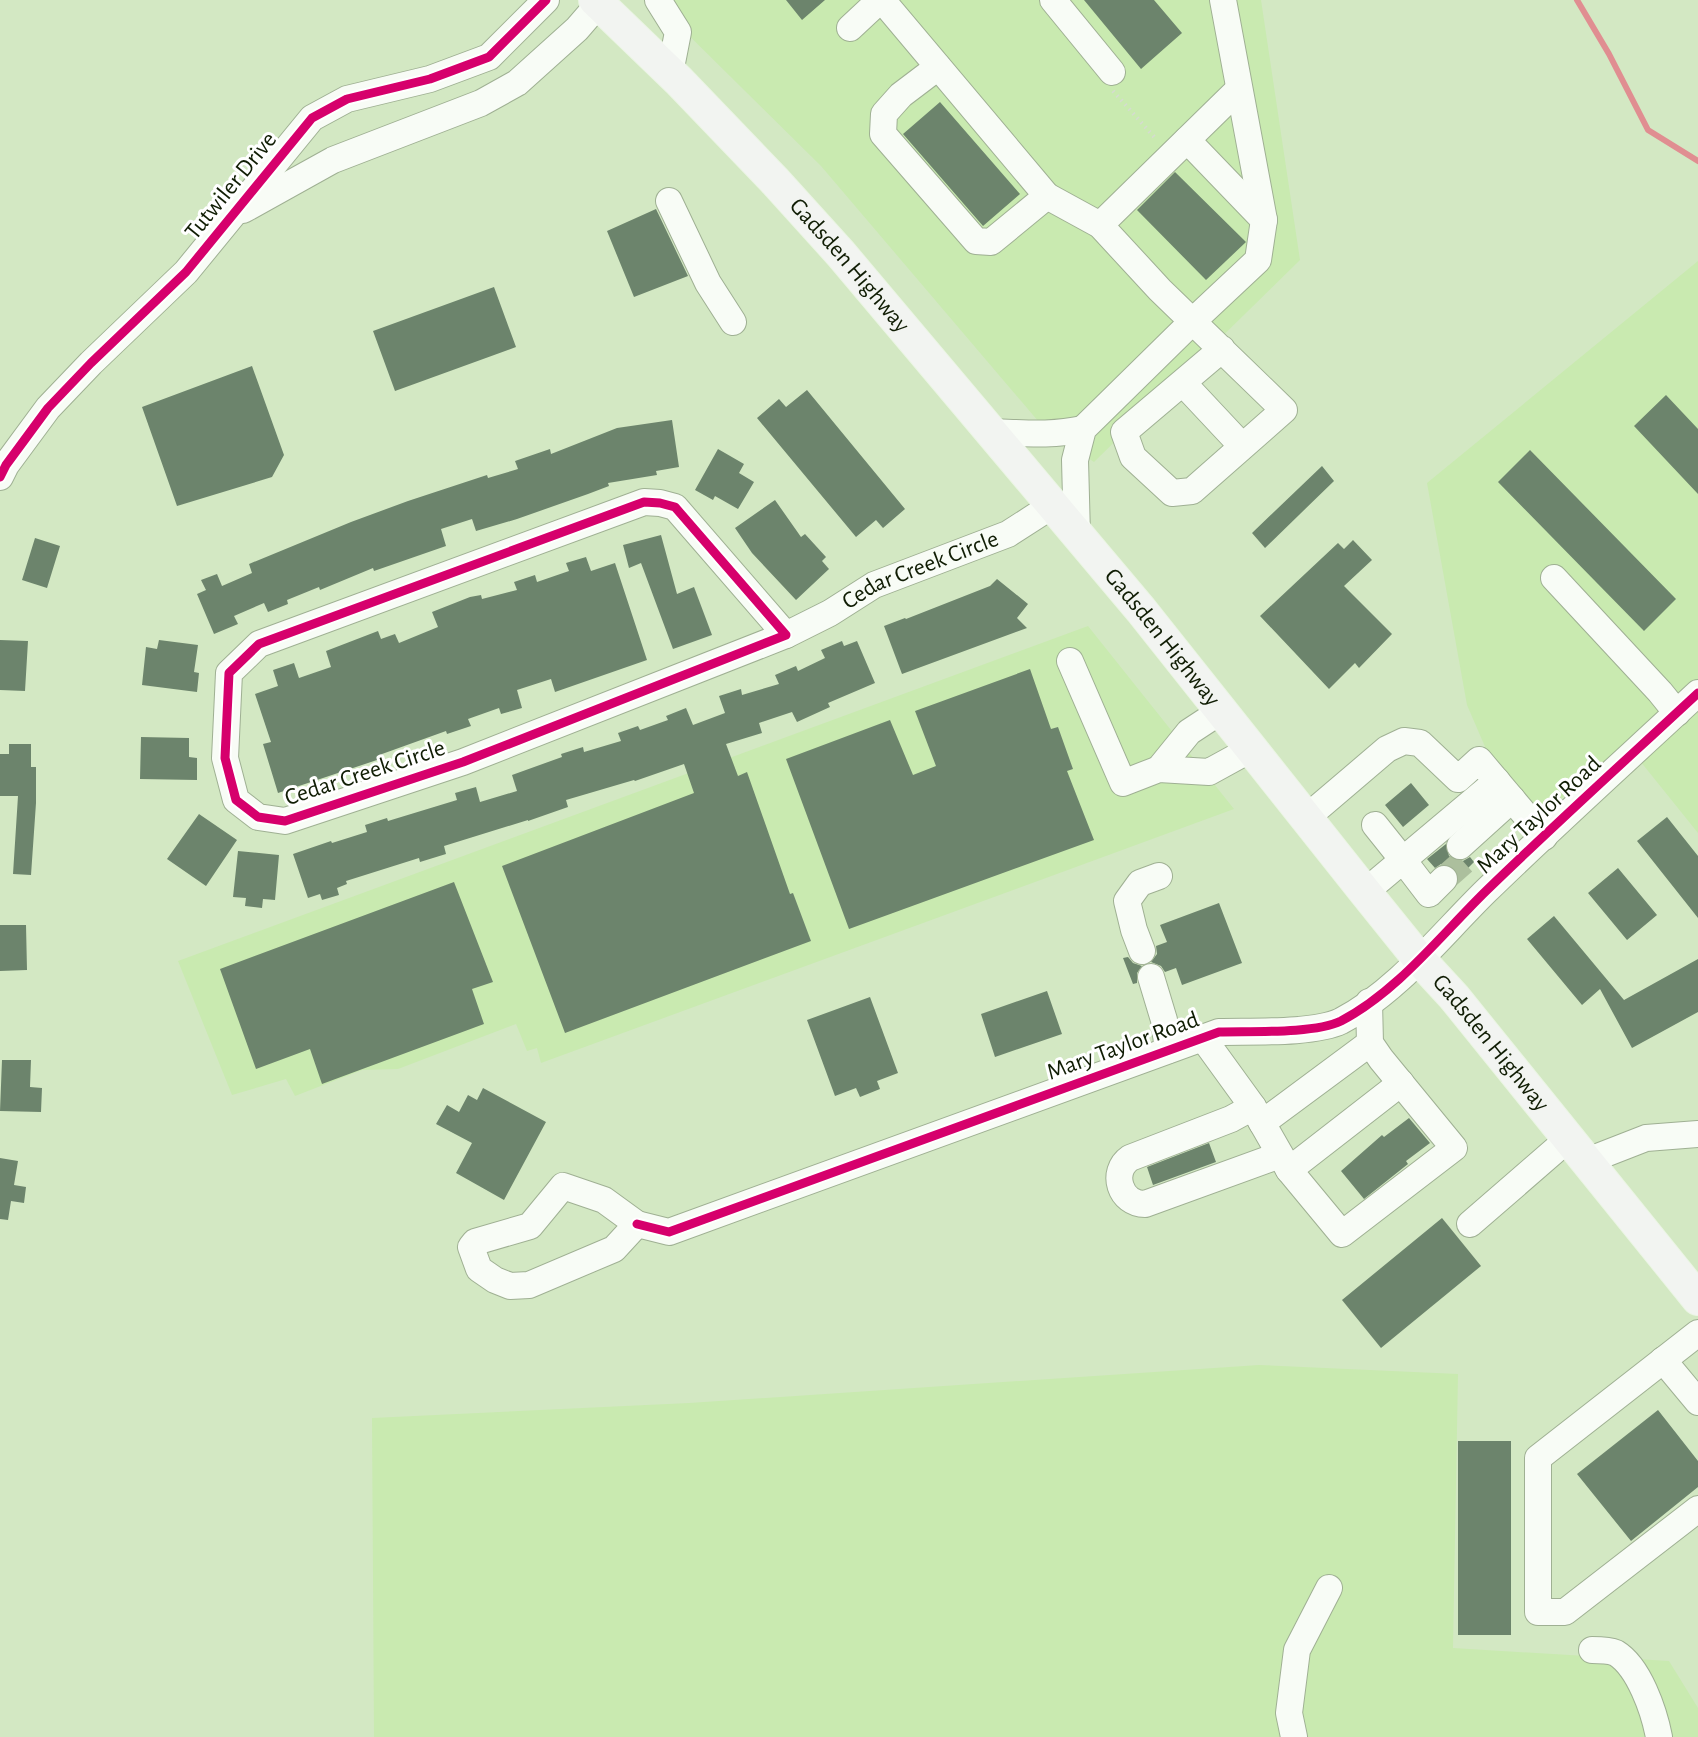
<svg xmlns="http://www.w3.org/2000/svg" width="1698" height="1737" font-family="'Alegreya Sans',sans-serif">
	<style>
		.built { fill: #c9eab0 }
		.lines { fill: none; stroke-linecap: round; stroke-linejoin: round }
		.stream { stroke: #e08e91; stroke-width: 6 }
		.building { fill: #6c846c }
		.minor-tunnel { stroke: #acbf9d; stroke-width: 26; stroke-dasharray: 26 13; stroke-linecap: butt }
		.minor-casing { stroke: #9fb093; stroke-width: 28 }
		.major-casing { stroke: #ebf5e4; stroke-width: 34 }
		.path { stroke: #d5dcd0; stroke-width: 4; stroke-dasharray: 1.5 4.5; stroke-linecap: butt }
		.minor { stroke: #f8fcf6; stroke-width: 26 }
		.major { stroke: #f2f4f1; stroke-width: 32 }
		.cycleway-casing { stroke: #fff; stroke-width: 13 }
		.cycleway { stroke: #d6006c; stroke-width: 9 }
		.labels { text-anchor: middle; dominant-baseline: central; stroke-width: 6; stroke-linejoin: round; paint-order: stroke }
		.street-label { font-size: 24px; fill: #101d04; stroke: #fff }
	</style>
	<rect width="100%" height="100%" fill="#d3e8c3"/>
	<!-- built -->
	<path class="built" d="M653 0H1261L1300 260 1094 462 1044 428 821 166Z
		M1698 261V833L1628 746 1521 830 1467 705 1427 483Z
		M1088 626 1234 809 541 1063 537 1048 527 1051 516 1024 398 1069 362 1070 295 1096 286 1079 232 1095 178 961Z
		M1259 1365 1458 1374 1453 1648 1669 1661 1698 1708V1737H374L372 1418 689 1403Z"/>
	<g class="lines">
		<!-- stream -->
		<path class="stream" d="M1577 0 1609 54 1648 130 1698 161"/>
	</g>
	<!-- building -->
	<path class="building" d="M786 0H825L802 20Z
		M1084 0H1154L1182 33 1141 69Z
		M940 102 1020 194 983 226 903 134Z
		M1175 172 1246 242 1206 280 1137 210Z
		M656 209 688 276 634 297 607 231Z
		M494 287 516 347 395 391 373 331Z
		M252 366 284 455 272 477 177 506 142 407Z
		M807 390 905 509 883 528 876 520 856 537 757 418 779 399 786 407Z
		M1666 395 1698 429V494L1634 426Z
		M672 420 679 467 656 471 657 475 608 483 609 486 588 494 517 519 476 531 472 519 441 529 446 546 374 571 373 568 320 590 319 587 287 600 288 604 268 612 264 603 234 616 238 624 214 634 197 594 206 590 201 580 217 574 222 586 252 573 249 564 351 522 408 501 487 475 488 478 518 469 515 461 550 449 551 454 617 428Z
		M718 449 744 464 739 473 754 482 738 509 715 496 713 500 695 490Z
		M1530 450 1676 599 1644 631 1498 482Z
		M1322 466 1334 481 1265 548 1252 533Z
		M775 500 801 537 805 534 826 557 822 561 829 569 796 600 752 553 735 528Z
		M661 535 677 594 694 587 712 635 673 649 641 563 629 568 623 545Z
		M35 538 60 546 47 588 22 580Z
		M1353 540 1372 560 1344 586 1392 634 1359 668 1355 663 1329 689 1260 616 1338 543 1344 549Z
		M586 557 591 571 615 563 647 660 555 692 551 679 517 690 522 708 501 714 499 708 468 719 471 726 447 734 446 731 382 754 383 758 278 793 263 744 271 742 255 694 278 686 273 670 294 663 299 678 331 667 326 651 378 631 381 639 395 634 399 643 438 627 432 612 470 597 481 595 482 599 517 590 514 582 535 575 537 582 569 571 566 563Z
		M997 579 1028 604 1017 618 1027 628 902 674 884 626 905 618 906 619 990 586Z
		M0 640 28 641 25 691 0 690Z
		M159 640 198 645 194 672 199 673 197 692 142 685 146 647 157 649Z
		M842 641 844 646 857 641 875 683 828 703 830 707 797 722 792 712 759 723 762 733 726 744 738 776 747 772 790 894 793 893 811 941 565 1033 502 866 694 793 684 764 635 781 634 780 566 800 568 807 528 821V820L444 846 446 854 420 862 419 858 346 881 347 884 337 888 339 895 322 900 320 894 308 898 293 854 331 841 332 843 367 832 365 825 387 818 388 821 457 800 455 793 476 787 480 802 517 791 512 775 562 757 561 754 583 747 584 752 621 741 618 733 638 726 640 730 668 720 666 716 686 708 693 725 725 713 719 696 741 689 742 695 779 684 775 675 796 666 798 671 825 658 821 650Z
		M1030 669 1051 729 1058 727 1073 769 1067 771 1094 840 849 929 786 759 890 720 913 775 936 766 915 711Z
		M141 737 189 738V757L197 758V780L140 779Z
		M9 744H31V767H36V803L31 875 13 874 18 796H0V754H9Z
		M1411 783 1429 805 1403 827 1385 805Z
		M199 814 237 840 206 886 167 859Z
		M1667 817 1698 856V918L1637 841Z
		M1446 844 1449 856 1455 860 1463 861 1470 857 1474 862 1459 877 1455 869 1448 865 1441 864 1435 868 1427 859Z
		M238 851 279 855 275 900 263 899 262 908 245 906 246 898 233 897Z
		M1618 868 1657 915 1627 940 1588 893Z
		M454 882 493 982 472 989 484 1024 322 1084 310 1049 256 1069 220 969Z
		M1219 903 1242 963 1182 985 1176 968 1165 972 1161 966 1151 962 1157 954 1156 946 1167 942 1160 925Z
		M1554 916 1624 1000 1698 959V1012L1632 1048 1600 989 1582 1005 1527 939Z
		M0 925H26L27 970 0 971Z
		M1128 957 1133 963 1142 966 1137 973V983L1133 984 1123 958Z
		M1047 991 1062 1034 995 1057 981 1014Z
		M870 997 898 1073 877 1081 880 1089 860 1097 856 1088 835 1096 807 1020Z
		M2 1060H31L30 1087 42 1088 41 1112 0 1111Z
		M483 1088 546 1122 504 1200 456 1173 472 1143 436 1124 447 1105 459 1112 468 1095 477 1100Z
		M1409 1118 1430 1143 1406 1161 1408 1164 1364 1199 1341 1171 1382 1135 1384 1137Z
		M1209 1143 1216 1162 1153 1185 1147 1167Z
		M0 1158 18 1161 14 1185 26 1187 24 1203 11 1201 8 1220 0 1219Z
		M1442 1218 1481 1266 1381 1348 1342 1300Z
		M1658 1410 1698 1461V1487L1631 1541 1577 1474Z
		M1458 1441H1511V1635H1458Z"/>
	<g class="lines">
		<!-- minor-tunnel -->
		<path class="minor-tunnel" d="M1444 879 1469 857"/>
		<!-- minor casing -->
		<g class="minor-casing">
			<g id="minor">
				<path d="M658 0 678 32 670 73"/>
				<path d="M882 0 1047 196 1100 225 1160 290 1284 410 1192 491 1172 493 1133 457 1124 432 1222 349"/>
				<path d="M1053 0 1112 72"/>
				<path d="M850 28 880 0"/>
				<path d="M938 67 901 95 884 114 883 134 976 241 991 242 1047 196"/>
				<path d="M1187 140 1264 220"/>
				<path d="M669 201 708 283 733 322"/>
				<path d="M243 210 333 160 481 103 517 83 577 29 602 0"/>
				<path d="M1100 225 1239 89"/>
				<path d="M1183 383 1242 446"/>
				<path d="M991 432C1023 433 1052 436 1083 429"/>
				<path d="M0 477 6 465 48 408 91 363 186 272 312 118 347 99 430 79 489 57 546 0"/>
				<path d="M644 502 660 503 675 507 786 635 463 762 285 821 258 817 236 800 225 758 229 673 259 644Z"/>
				<path d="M1077 535 1075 460 1083 429 1194 320 1258 260 1264 220 1223 0"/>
				<path d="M1554 578 1660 692 1677 713"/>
				<path id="s1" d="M786 635 830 613 874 585 1008 534 1053 505"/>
				<path d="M1070 661 1123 783 1159 769 1209 772 1251 749"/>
				<path d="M1159 769 1189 732 1221 711"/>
				<path d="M1306 818 1387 749 1404 741 1420 743 1458 779 1479 760 1544 837"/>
				<path d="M1375 825 1403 860 1497 781"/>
				<path d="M1460 846 1512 799"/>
				<path d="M1365 892 1403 860 1429 894 1444 879"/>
				<path d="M1142 951 1134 930 1127 901 1140 883 1159 876"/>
				<path d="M1151 977 1164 1020 1168 1050"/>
				<path d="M1203 1038 1253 1107 1289 1170 1342 1234 1454 1148 1381 1059 1370 1043 1369 1002"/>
				<path d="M1253 1107 1231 1119 1130 1158C1110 1172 1120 1204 1145 1204L1280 1155"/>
				<path d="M1262 1123 1370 1043"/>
				<path d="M1587 1161 1646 1138 1698 1134"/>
				<path d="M1289 1170 1401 1083"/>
				<path d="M563 1186 604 1200 637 1224 614 1249 529 1285 510 1286 495 1280 479 1269 471 1247 475 1242 530 1226Z"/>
				<path d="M637 1224 669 1232 1219 1032C1251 1031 1314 1034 1341 1021 1397 992 1441 935 1486 891 1555 824 1627 759 1698 693"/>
				<path d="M1470 1224 1568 1139"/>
				<path d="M1698 1333 1538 1458V1612H1565L1698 1509"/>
				<path d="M1663 1360 1698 1402"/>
				<path d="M1592 1650C1599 1650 1609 1650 1616 1653 1639 1667 1654 1711 1659 1737"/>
				<path d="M1294 1737 1289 1713 1297 1650 1329 1588"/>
			</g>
		</g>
		<!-- major casing -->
		<g class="major-casing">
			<g id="major">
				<path id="s2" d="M595 0 679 81 774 180 841 254 1141 610 1365 892 1419 959 1454 997 1698 1299"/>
			</g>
		</g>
		<!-- path -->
		<path class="path" d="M1113 91 1156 139"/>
		<!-- minor -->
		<use href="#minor" class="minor"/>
		<!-- major -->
		<use href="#major" class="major"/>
		<!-- cycleway casing -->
		<g class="cycleway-casing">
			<path id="cycleway" d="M0 477 6 465 48 408 91 363 186 272 312 118 347 99 430 79 489 57 546 0
				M644 502 660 503 675 507 786 635 463 762 285 821 258 817 236 800 225 758 229 673 259 644Z
				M637 1224 669 1232 1219 1032C1251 1031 1314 1034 1341 1021 1397 992 1441 935 1486 891 1555 824 1627 759 1698 693"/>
		</g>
		<!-- cycleway -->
		<use href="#cycleway" class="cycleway"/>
	</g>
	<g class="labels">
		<!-- street labels -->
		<g class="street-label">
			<text transform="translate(231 186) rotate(-51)">Tutwiler Drive</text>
			<text stroke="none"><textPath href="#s2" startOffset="368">Gadsden Highway</textPath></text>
			<text stroke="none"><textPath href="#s1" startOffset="150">Cedar Creek Circle</textPath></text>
			<text stroke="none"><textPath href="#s2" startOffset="854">Gadsden Highway</textPath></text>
			<text transform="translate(365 773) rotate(-18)">Cedar Creek Circle</text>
			<text transform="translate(1539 815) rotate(-43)">Mary Taylor Road</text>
			<text stroke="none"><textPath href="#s2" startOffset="1376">Gadsden Highway</textPath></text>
			<text transform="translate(1123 1046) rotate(-20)">Mary Taylor Road</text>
		</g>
	</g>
</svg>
